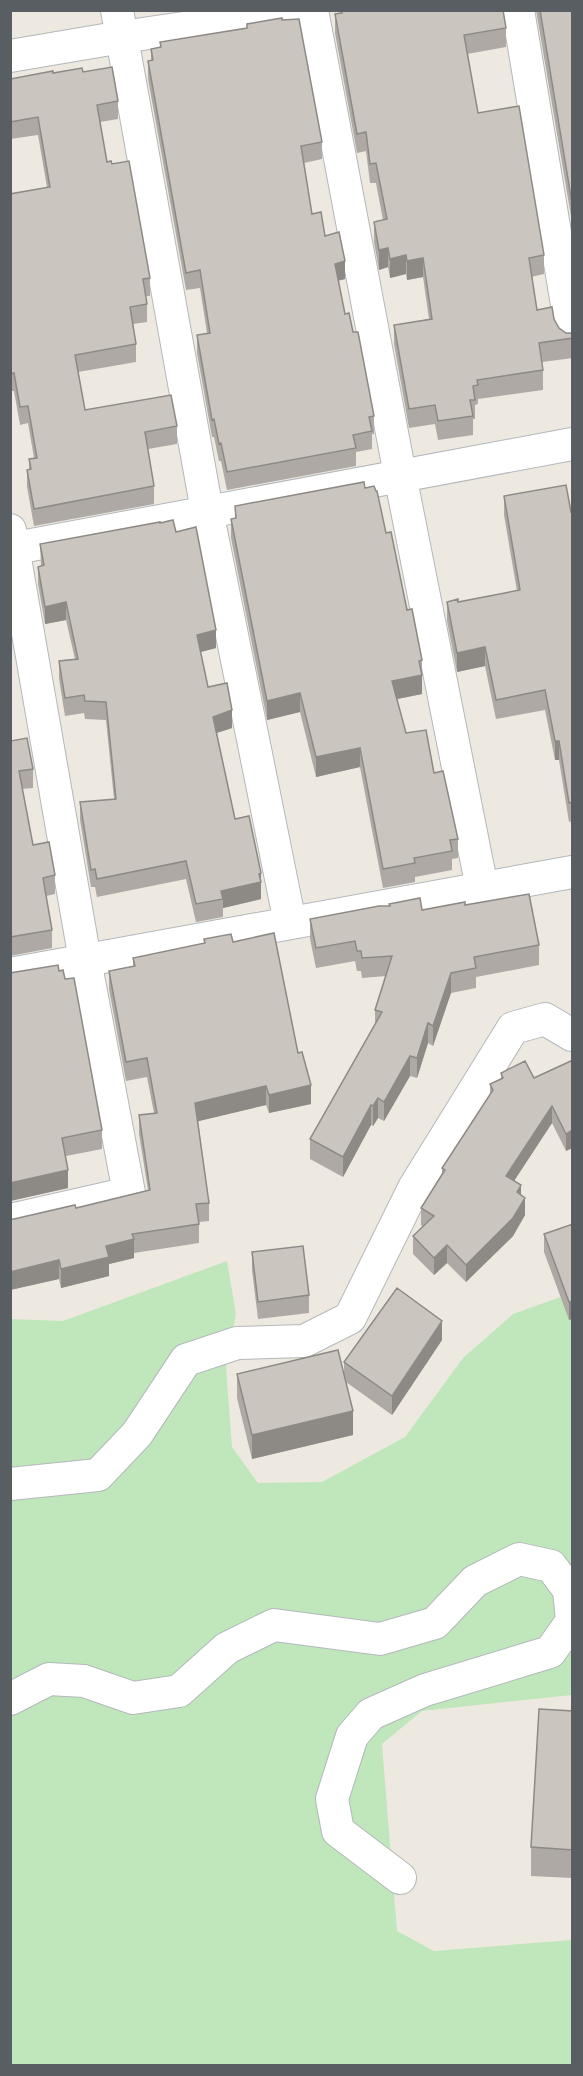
<svg xmlns="http://www.w3.org/2000/svg" width="583" height="2076" font-family="'Fira Sans Condensed',sans-serif">
	<style>
		.green { fill: #c0e7bb }
		.lines { fill: none; stroke-linecap: round; stroke-linejoin: round }
		.minor-casing { stroke: #b3b8bc; stroke-width: 34 }
		.minor { stroke: #fff; stroke-width: 32 }
		.wall { fill: #aea9a4 }
		.shaded-wall { fill: #8d8a86 }
		.building { fill: #cac5bf; stroke: #8d8a86; stroke-width: 1.5 }
	</style>
	<rect width="100%" height="100%" fill="#ede9e0"/>
	<!-- green -->
	<path class="green" d="M227 1261 236 1314 226 1366 232 1447 258 1483 322 1482 405 1437 463 1358 513 1314 572 1293V1695L422 1711 382 1744 397 1931 434 1951 572 1940V2065L11 2066V1319L63 1321Z"/>
	<g class="lines">
		<!-- minor casing -->
		<g class="minor-casing">
			<path id="minor" d="M117 10 207 511 290 923
				M312 10 400 475 482 888
				M518 10 572 335
				M10 56 122 37 306 10
				M10 530 85 960 129 1193 10 1220
				M10 549 572 444
				M10 974 572 872
				M10 1484 98 1475 137 1434 186 1360 237 1343 304 1341 350 1318 414 1188 513 1028 545 1019 572 1035
				M10 1699 49 1679 84 1681 133 1698 179 1691 227 1648 274 1625 380 1639 435 1623 475 1581 519 1559 551 1566 569 1590 572 1621 550 1652 425 1690 371 1714 352 1736 332 1799 338 1831 400 1878"/>
		</g>
		<!-- minor -->
		<use href="#minor" class="minor"/>
	</g>
	<!-- wall -->
	<path class="wall" d="M340 10H503L506 28V47L467 54 478 113 544 255V274L531 277 537 310 554 319 559 328 566 333H573V358L542 362 543 370V390L478 399V404L475 405V419H473V435L438 440 435 424 409 428 394 344V325L429 319 423 277 407 280 406 274 390 278 388 267 379 270 374 242V222L383 220 376 183H370L366 151 357 153 335 33V14H340Z
		M536 10H573V228Z
		M247 24 322 142V159L304 163 312 214 325 236 345 279 338 281 345 314 353 332 374 416V434H372V449L356 452V466L227 490 221 461H219L214 437H212L197 353V335L207 333 200 288 186 290 148 79V61L151 60V49L247 28Z
		M83 72 118 101V119L100 122 107 162 150 278V296H146L147 304V322L133 324 136 344V362L78 372 85 410 177 426V444L148 449 154 486V504L34 526 27 487V470H29V459L34 458 28 423 20 425 14 391H10V194L47 187 38 135 10 139V79L53 73Z
		M365 488 386 533 422 660V694L397 699 406 733 434 773 458 839V858L452 859V870L415 877V882L383 888 360 767 316 777 300 712 267 720 231 538V519L235 518V506Z
		M504 496 573 511V821L569 822 559 760H555L545 710 496 719 485 666 457 672 447 621V602H458L517 591 504 515Z
		M160 523 176 532 216 648 200 652 208 687 232 728 217 733 235 819 261 899 223 908V917L196 922 186 879 97 897 95 887H91L80 820V802L114 799 106 720 85 719 84 713 65 716 59 679V661L75 659 66 620 45 624 38 584V567L41 566 40 544Z
		M10 619 11 624V643H10Z
		M10 738 11 741 33 769V788L22 789 33 845 55 875V894L46 896 52 930V948L10 956Z
		M465 905 539 945V965L476 977V988L451 993 433 1046 428 1043 417 1078 410 1076 384 1121 378 1118 373 1126 371 1125 343 1177 310 1159V1139L375 1025V1010L386 976 362 978 361 971H357L355 961 316 968 310 939V919L422 910Z
		M204 939 233 942 298 1053 311 1104 269 1113 266 1105 198 1121 209 1203V1221L199 1222V1243L134 1253V1258L109 1264V1276L61 1288 59 1279 10 1290V1219H14L76 1208 148 1190 139 1134V1115L154 1113 147 1077 126 1081 109 989V971L133 966V958L204 944Z
		M59 971 65 979 102 1130V1149L66 1156 68 1188 10 1201Z
		M573 1060 566 1151 552 1123 514 1181 521 1195 525 1215 513 1236 466 1282 447 1263 434 1275 413 1254V1236L423 1227 421 1225V1208L442 1174V1168L490 1094V1084L501 1079V1073L534 1078Z
		M573 1224 569 1320 544 1252V1234Z
		M252 1252 309 1295V1313L258 1319 252 1270Z
		M442 1340 392 1415 346 1382 353 1435 252 1459 237 1398V1374L344 1376V1362Z
		M573 1711V1878L531 1876V1847Z"/>
	<!-- shaded-wall -->
	<path class="shaded-wall" d="M388 248V267L379 270V250Z
		M406 255V274L390 278V259Z
		M423 258V277L407 280V261Z
		M345 261V279L335 281V264Z
		M66 602V620L45 624V607Z
		M216 630V648L197 653V635Z
		M485 647V666L457 672V653Z
		M422 675V694L392 700V681Z
		M300 693V712L267 720V701Z
		M232 710V728L213 734V717Z
		M555 741H559V760H555Z
		M360 748V767L316 777V757Z
		M261 873V899L223 908V899L221 891Z
		M451 973V993L433 1046V1026Z
		M428 1023V1043L417 1078V1058Z
		M410 1056V1076L384 1121V1102Z
		M311 1085V1104L269 1113V1095Z
		M266 1086V1105L195 1122V1103Z
		M378 1098V1118L373 1126V1106Z
		M371 1105V1125L343 1177V1157Z
		M552 1106V1123L506 1193V1176Z
		M573 1130V1148L566 1151V1134Z
		M68 1170V1188L10 1201V1183Z
		M521 1185V1202L517 1192Z
		M525 1198V1215L513 1236 466 1282V1265Z
		M134 1239V1258L109 1264V1276L61 1288V1269L106 1246Z
		M447 1245V1263L434 1275V1258Z
		M59 1260V1279L10 1290V1272Z
		M573 1301V1319L569 1320V1302Z
		M442 1321V1340L392 1415V1396Z
		M353 1411V1435L252 1459V1435Z"/>
	<!-- building -->
	<path class="building" d="M341 10H503L506 28 464 35 478 113 519 106 544 255 529 258 537 310 552 307 554 319 559 328 566 333H573V338L539 343 543 370 477 380 478 385 473 386 475 400H470L473 416 438 421 435 405 409 409 394 325 432 319 423 258 407 261 406 255 390 259 388 248 379 250 374 222 387 219 376 163 370 164 366 132 357 134 335 14 342 13Z
		M540 10H573V209Z
		M282 18V20L299 19 322 142 301 146 312 214 321 212 325 236 339 232 345 261 335 264 345 314 349 313 353 332H358L374 416 369 417 372 431 353 435 356 448 227 472 221 443 219 444 214 419 212 420 197 335 210 333 200 270 186 273 148 61 153 60 151 49 161 47 160 42 247 28V24Z
		M112 67 118 101 97 105 107 162 111 161 112 164 129 161 150 278 143 279 147 304 130 307 136 344 75 355 85 410 171 395 177 426 145 432 154 486 34 509 27 470 31 469 29 459 37 458 28 406 20 407 14 373 10 374V194L50 187 38 117 10 122V79L53 71V73L82 68 83 72Z
		M364 482 365 488 374 486 376 491H377L386 533 391 532 407 610 412 609 422 660 419 661 422 675 392 681 406 733 426 730 434 773 443 771 458 839 450 840 452 851 414 858 415 863 383 869 360 748 316 757 300 693 267 701 231 519 236 518 235 506Z
		M566 485 571 512 573 511V802L569 803 559 741H555L545 690 496 700 485 647 457 653 447 602 458 599V602L520 590 504 496Z
		M173 520 176 532 196 527 216 630 197 635 208 687 227 683 232 710 213 717 235 819 249 816 261 873 259 874 261 882 221 891 223 899 196 904 186 861 97 879 95 869 91 870 80 802 116 799 106 702 85 701 84 695 65 698 59 661 78 659 66 602 45 607 38 567 44 565 40 544 160 522V523Z
		M10 738 11 741 27 738 33 769 19 771 33 845 49 842 55 875 43 878 52 930 10 937Z
		M529 894 539 945 474 957 476 968 451 973 433 1026 428 1023 417 1058 410 1056 384 1102 378 1098 373 1106 371 1105 343 1157 310 1139 382 1012 375 1010 392 956 362 958 361 951H357L355 941 316 948 310 919 379 906H390L389 904 420 898 422 910 465 902V905Z
		M274 933 298 1053 302 1052 311 1085 269 1095 266 1086 195 1103 209 1203 196 1204 199 1224 132 1234 134 1239 106 1246 109 1257 61 1269 59 1260 10 1272V1219H14L75 1205 76 1208 150 1190 139 1115 157 1113 147 1058 126 1062 109 971 135 966 133 958 205 943 204 939 231 934 233 942Z
		M58 965 59 971 63 970 65 979 74 978 102 1130 62 1138 68 1170 10 1183V973Z
		M573 1060V1130L566 1134 552 1106 506 1176 521 1185 517 1192 525 1198 513 1218 466 1265 447 1245 434 1258 413 1236 434 1216 421 1208 445 1170 442 1168 450 1156 493 1090 490 1084 503 1078 501 1073 525 1061 534 1078Z
		M573 1224V1301L569 1302 544 1234Z
		M303 1246 309 1295 258 1302 252 1252Z
		M397 1288 442 1321 392 1396 344 1362Z
		M338 1350 353 1411 252 1435 237 1374Z
		M539 1709 573 1711V1850L531 1847Z"/>
	<!-- border -->
	<rect width="583" height="2076" fill="none" stroke="#595e62" stroke-width="24"/>
</svg>
